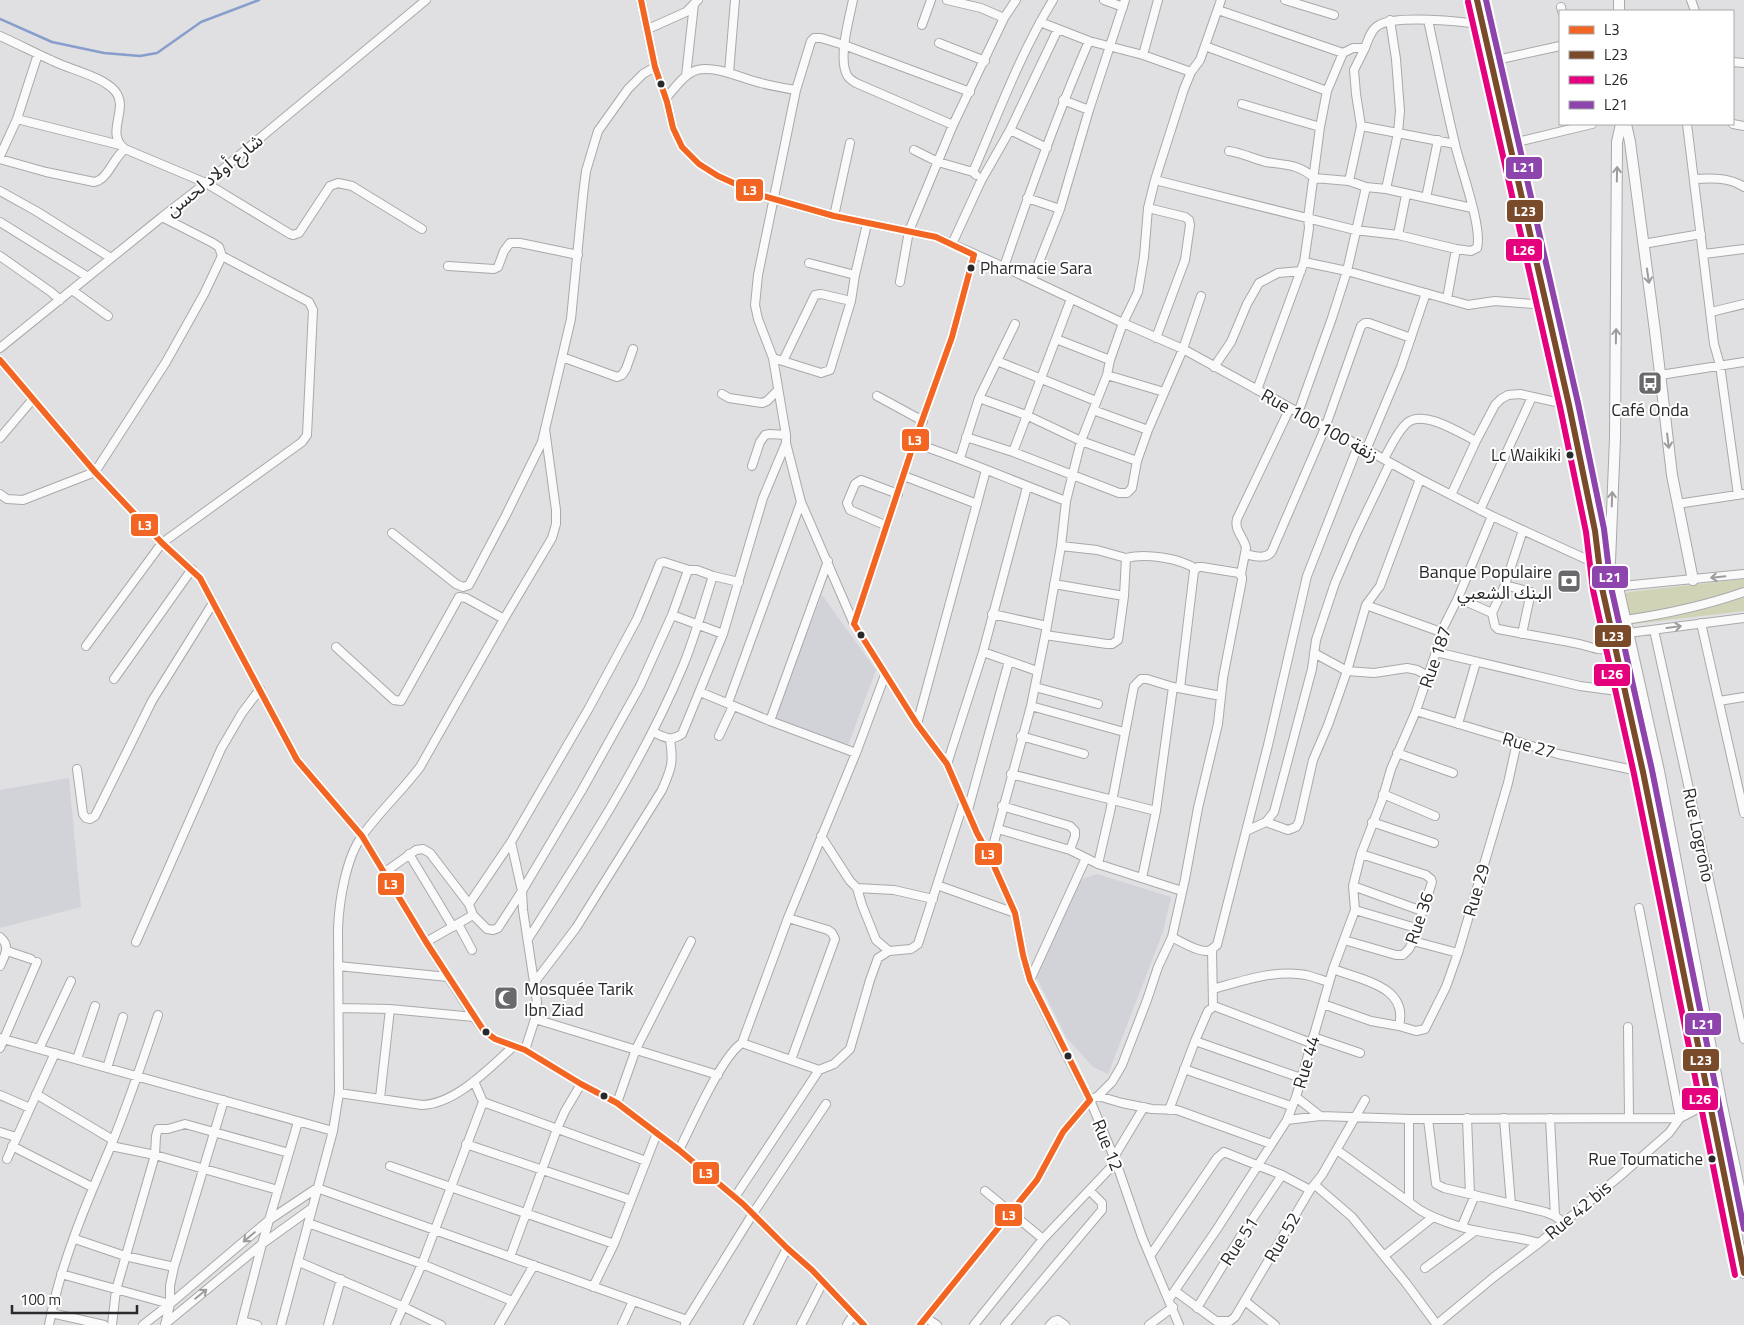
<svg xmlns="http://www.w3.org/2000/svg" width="1744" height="1325" font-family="'Titillium Web','Noto Sans Arabic',sans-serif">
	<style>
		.built { fill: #d2d2d9 }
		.green { fill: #d1d3b6 }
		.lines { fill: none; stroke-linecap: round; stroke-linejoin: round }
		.stream { stroke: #879ecc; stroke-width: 2.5 }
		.minor-casing { stroke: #a9a9ab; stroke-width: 10 }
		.major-casing { stroke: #a9a9ab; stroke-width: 12 }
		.minor { stroke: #fafafb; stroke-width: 8 }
		.major { stroke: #fafafb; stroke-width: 10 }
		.bus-1-casing { stroke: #fff; stroke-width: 10 }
		.bus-2-casing { stroke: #fff; stroke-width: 10 }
		.bus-3-casing { stroke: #fff; stroke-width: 10 }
		.bus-4-casing { stroke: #fff; stroke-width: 10 }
		.bus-1 { stroke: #f26522; stroke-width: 6 }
		.bus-2 { stroke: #7a4b2a; stroke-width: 6 }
		.bus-3 { stroke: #e5007d; stroke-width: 6 }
		.bus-4 { stroke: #8e44ad; stroke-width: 6 }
		.oneway { stroke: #9c9c9d }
		.bus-dot { fill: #29292b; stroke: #fff; stroke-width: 2 }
		.labels { text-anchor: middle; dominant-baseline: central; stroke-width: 4; stroke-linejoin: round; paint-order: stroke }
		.bus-label { font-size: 17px; fill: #29292b; stroke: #fff; text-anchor: end }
		.street-label { font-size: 18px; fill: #29292b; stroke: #fff }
		.poi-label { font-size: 18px; fill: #29292b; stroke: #fff }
		.line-badge { stroke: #fff; stroke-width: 2 }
		.badge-label { font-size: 14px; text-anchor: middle; font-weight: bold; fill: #fff }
	</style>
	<rect width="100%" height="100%" fill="#e0e0e2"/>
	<!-- built -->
	<path class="built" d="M822 595 876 670 848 745 773 720Z
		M69 778 81 907 0 928V790Z
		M1097 874 1171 897 1163 932 1108 1074 1093 1067 1066 1037 1036 976 1082 879Z"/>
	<!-- green -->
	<path class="green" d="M1744 579V611L1634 624 1631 623 1623 595 1629 592Z"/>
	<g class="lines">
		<!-- stream -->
		<path class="stream" d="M0 19 52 42 104 53 140 56 157 53 201 22 259 0"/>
		<!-- minor casing -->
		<g class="minor-casing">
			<path id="minor" d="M641 0 655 67 667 102 673 128 682 147 699 164 718 176 760 195 834 216 936 237 1004 267 1123 323 1183 349 1420 479 1492 516 1599 565H1602
				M853 0C849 19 838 58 847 75 849 79 853 81 856 83L953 125
				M947 0 981 8 1004 18
				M1104 0 1123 7
				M1285 0 1334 15
				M1691 0 1695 11
				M1561 7 1562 11
				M1218 10 1343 53
				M1040 22 1089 41 1143 55 1191 72
				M922 25 931 0
				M648 29 686 12 698 0
				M0 36C18 44 35 53 53 61 71 70 102 76 115 91 130 109 104 133 125 149L206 183 290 234 293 235 299 233 330 186 338 183 352 186 422 229
				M939 43 985 61
				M1205 46 1327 91
				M1143 55 1158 0
				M1492 61 1560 46
				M1733 62 1744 63
				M729 73 735 0
				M686 76 694 4
				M970 92 844 45 821 38H814L811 41 796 90 758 275 755 305 758 319 773 358 786 435V443L801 502 854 624 917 724 947 764 977 833 990 857 1015 913 1023 955 1030 980 1062 1046 1090 1100 1116 1162 1142 1237 1179 1325
				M666 98C675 88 684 74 697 70 716 65 743 79 761 83 773 86 784 88 796 90
				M1063 100 1089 110
				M1242 104 1320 127
				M17 119 120 145
				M1687 124 1714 344 1720 365 1738 495
				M1733 124 1744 126
				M1361 126 1455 144
				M1010 130 1047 148
				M1509 144 1592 124
				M914 150 938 162 973 172 976 175
				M1229 151C1242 153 1254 159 1266 162 1285 165 1299 164 1314 178L1349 181 1366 187 1386 189 1472 208
				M0 156 17 119 38 54
				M0 159 46 172 94 182C108 180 113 158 125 149
				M973 172C998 114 1020 54 1053 0
				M1694 179C1711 178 1729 177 1744 187
				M1155 180 1355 230 1398 235 1456 249 1471 251 1477 248C1483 228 1460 167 1455 144 1445 103 1437 61 1428 20
				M1349 181 1361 126 1356 94 1354 70 1365 48
				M1386 189 1398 133 1400 111 1396 59 1390 20
				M0 191 36 211 111 258
				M1027 198 1060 209
				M1426 198 1438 140
				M1148 208 1185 217 1189 220 1190 225 1185 260 1156 338
				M834 216 850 143
				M0 222 88 277
				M1398 235 1406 195
				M952 244 981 181 1010 130 1058 29
				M1643 244 1701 234
				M1704 254 1744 249
				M0 256 51 292 60 300
				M1304 262 1347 271 1468 305 1495 301 1545 305
				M809 263 855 275
				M448 266 494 269 498 267 504 251 510 243H520L578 255
				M1004 267C1030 190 1057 115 1089 41
				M1032 280 1060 209 1089 110 1125 0
				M900 282 909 231 953 125 1004 18 1016 0
				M72 290 108 316
				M1447 299 1456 249
				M1711 312 1744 304
				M1056 339 1110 360
				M0 348 162 217 206 183 426 0
				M562 357 617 377 622 375 626 369 633 349
				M773 358 821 373 830 370 851 301 855 275 867 224
				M0 360 95 472 162 543 200 578 297 760 362 836 426 942 474 1017 484 1031 495 1039 525 1050 581 1084 617 1103 679 1150 743 1204 787 1248 812 1270 864 1325
				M783 361 815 295 821 294 851 301
				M997 361 1096 401
				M1214 367 1231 342 1247 304 1259 283 1278 273 1301 271
				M1107 375 1164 392
				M1660 375 1744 362
				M1257 390 1304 262 1309 228 1308 218 1320 127 1327 91 1343 53 1353 48H1365C1368 40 1371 29 1379 25 1397 15 1461 21 1483 25
				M722 394 729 398 762 403 767 401 778 390
				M877 396 923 421
				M979 398 1026 415 1081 441 1137 461
				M1093 410 1148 430
				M1298 413 1332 318 1347 271 1366 187
				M966 437 1013 452 1119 493H1127L1132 488 1137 461 1148 430 1183 349 1201 296
				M0 438 33 399
				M914 443C966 460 1015 482 1066 501
				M1366 450 1401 367 1426 293
				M1013 452 1071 299
				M960 458 979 398 1015 324
				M1384 459C1390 448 1397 432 1407 423 1423 409 1460 433 1476 441
				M752 466 760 442 765 435 770 434 786 435
				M904 476 977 504
				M0 494 7 499 23 500 95 472 166 362 204 294 222 256 219 247 213 243 162 217
				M1451 495 1476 441 1495 405 1501 399 1508 395 1520 394 1569 405
				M1677 504 1744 494
				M1480 510 1532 397
				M887 526 850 510 847 503 855 484 861 480 898 494
				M1523 530 1505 585 1492 613 1495 626 1498 629C1523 634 1549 638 1574 643 1592 646 1595 652 1615 648
				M392 533 456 584 463 587 469 585 506 515 542 442 571 319 583 195 586 171 598 131 628 89 643 74 655 67
				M1061 546 1097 550 1126 558
				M1245 554C1254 556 1267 560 1272 551L1325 428 1361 326 1365 323H1369L1411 338
				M1241 574 1246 548C1244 537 1234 531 1237 519L1290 408
				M1054 584 1124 596
				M1505 585 1531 592 1522 634
				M1602 588 1744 574
				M1458 598 1492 613
				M1366 605 1441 632
				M992 614 1047 626
				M672 615 723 634
				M1625 620C1666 614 1704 606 1744 592
				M1701 623 1744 813
				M854 624 914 443 952 337 974 255
				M1654 630 1744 1039
				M1045 635 1107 644H1112L1118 640 1124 596 1126 558C1146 553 1179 558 1196 569
				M1613 635 1744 618
				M86 646 162 543 302 442 307 435 313 310 309 302 222 256
				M336 647 394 700 401 701 459 597 466 598 504 619
				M983 652 1037 671
				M1436 652 1580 686 1625 692
				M1314 653 1347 671 1374 673 1407 668 1417 670 1428 676
				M114 679 192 569
				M1035 687 1098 704
				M700 692 770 721 856 753
				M1719 701 1744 697
				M728 703 801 502
				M1031 706 1124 732
				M1416 711 1558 754 1643 772
				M770 721 828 561
				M917 724 986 470
				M1458 724 1476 662
				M653 732C664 737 671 742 682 734L723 634 763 498 786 443
				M719 736 733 706
				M1021 736 1084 754
				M1397 753 1453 773
				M947 764 983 652 1027 487
				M77 769 83 814 86 818 90 819 95 816 152 701 213 603
				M1011 774 1156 811
				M1383 794 1435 816
				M1002 806 1070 826 1075 831V836L1070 850
				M968 810 1009 661
				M1266 822 1288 830 1296 827 1299 822 1313 760 1328 725 1347 671 1366 605 1380 586 1420 479
				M1372 822 1434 843
				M998 829 1070 850 1098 864 1182 891
				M1246 831 1266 822 1274 812 1312 669 1316 640 1335 583 1356 534 1390 463
				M821 836 850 881 857 888 894 890 933 899
				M409 854 453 927
				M990 857 1031 706 1047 626 1061 546 1066 501 1081 441 1107 375 1110 360 1123 323 1138 292 1144 257 1148 208 1155 180 1184 89 1191 72 1200 60 1221 0
				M1098 864 1110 812 1134 686 1141 679H1147L1173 687 1221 696
				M385 872 416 850 423 849 430 853 469 904 473 915 487 929 493 930 498 928 522 891 511 842
				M1142 878 1156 811 1173 687
				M937 885 1015 913
				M1353 886 1422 911
				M857 888 862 905 876 940 889 951
				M469 904 511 842 589 708 637 619 660 563 664 562 689 570
				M1639 908 1680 1118
				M1355 910 1416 928
				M788 918 828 930 832 933 835 939 791 1060
				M458 924 472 950
				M0 937C11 946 5 955 0 966
				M1172 937C1181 942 1196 951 1206 951 1211 951 1214 947 1217 945L1268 745 1307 576 1358 446
				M528 939C584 852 643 762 683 666 695 637 703 606 713 576
				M1344 940 1396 955H1403L1409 949 1413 941 1432 882 1431 879 1426 875 1361 854
				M1413 941 1458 953
				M136 942 221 749 242 713 260 689
				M426 942 473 915
				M1212 949 1213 1007
				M7 951 31 959
				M338 966 448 977
				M1333 969C1361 980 1409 986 1399 1026L1416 1031 1425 1029 1446 987 1458 953 1508 783 1517 742
				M1030 980 1086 858
				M534 983 576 928 662 790C671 769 674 763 670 740
				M1213 989C1242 981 1276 969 1306 975 1314 977 1322 980 1329 982
				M1323 1004 1371 1021 1399 1026
				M339 1008 390 1009 474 1017
				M535 1019 718 1075
				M1628 1027 1629 1118
				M1313 1037 1360 1053
				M0 1038 333 1131
				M742 1043 819 1070
				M0 1048 37 962
				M39 1049 71 981
				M525 1050 535 1019 537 1002 523 910 522 891 582 790 640 686 672 615 687 573 689 570H697L713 576 739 582
				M77 1059 95 1006
				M107 1068 123 1017
				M1184 1069 1291 1106
				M1301 1078 1195 1041 1208 1011 1214 1006 1311 1043
				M474 1081 483 1102 646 1161
				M339 1093 422 1105C456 1104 489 1068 514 1046
				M36 1094 113 1140
				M0 1095 30 1108
				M1098 1096 1122 1103 1152 1109 1177 1110 1271 1144
				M1296 1097 1320 1116
				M380 1098 390 1009
				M617 1103 636 1049 691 941
				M1169 1110 1195 1041
				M1467 1118 1470 1194
				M1504 1118 1511 1204
				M1550 1118 1555 1216
				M1409 1119V1201
				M1428 1119 1436 1184 1444 1188 1545 1212 1555 1216 1564 1223
				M1287 1120 1320 1116 1409 1119 1680 1118
				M0 1132 16 1137
				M466 1144 631 1200
				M12 1146 92 1187
				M111 1146 155 1155 278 1190
				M679 1150C692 1125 721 1057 742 1043L788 918 856 753 885 675
				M1337 1150 1420 1210C1435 1219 1461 1228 1478 1231 1499 1236 1519 1237 1539 1243
				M1114 1157 1144 1107
				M7 1159 55 1053
				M390 1166 614 1244
				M1315 1185 1352 1217 1406 1283 1437 1325
				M985 1191 1043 1239
				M735 1197 819 1070 834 1064 850 1049 870 980 878 958 889 951 911 949 918 944 964 801
				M308 1223 422 1264 512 1301
				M1462 1226 1475 1195
				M75 1239 125 1256 174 1267
				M1150 1256 1217 1158 1224 1152 1282 1175 1310 1190
				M1384 1256 1433 1217
				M510 1257 557 1129 565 1111 581 1084
				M299 1262 404 1307 441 1325
				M1425 1268 1475 1231
				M61 1274 170 1304
				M593 1287 614 1244 657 1133
				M1175 1291 1216 1321H1230L1235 1317 1310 1190 1322 1175 1365 1100
				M1169 1299 1217 1229 1287 1120 1296 1097 1333 969 1355 910 1353 886 1361 854 1382 800 1391 769 1416 711 1440 640 1441 632 1458 598 1492 516
				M1245 1301 1275 1325
				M1197 1308 1239 1239 1282 1175
				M51 1313 104 1325
				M926 1318 937 1325
				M242 1321 257 1325
				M685 1323 752 1215 826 1104
				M165 1324 262 1244 312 1208
				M49 1325C60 1265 86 1204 110 1148 128 1104 143 1060 158 1015
				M112 1325 116 1290 155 1155 156 1136 158 1129H168L185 1124 289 1153
				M143 1325 170 1304 269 1220 317 1188 687 1320
				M165 1325 170 1304V1286L174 1267 224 1100
				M241 1325 262 1244 298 1122
				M281 1325 333 1131 339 1093 338 929C339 901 346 858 362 836 380 811 402 791 420 767L504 619 552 538 556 524V510L545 429
				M328 1325 341 1279
				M395 1325 422 1264 483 1102
				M499 1325 534 1265
				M622 1325 633 1301
				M748 1325 787 1248
				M801 1325 823 1282
				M847 1325 854 1314
				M920 1325 1037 1180 1063 1132 1090 1100 1098 1096 1112 1082 1122 1065 1147 1000 1158 967 1172 937 1185 879 1198 808 1218 724 1223 678 1242 580V577L1239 573 1202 567H1198L1194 571 1180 688
				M974 1325 1043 1239 1116 1162
				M1005 1325 1102 1210V1203L1090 1191
				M1050 1325 1054 1321 1058 1320 1065 1325
				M1149 1325 1173 1307
				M1436 1325 1494 1277 1539 1243 1620 1176 1669 1133 1680 1118 1709 1103 1721 1101"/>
		</g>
		<!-- major casing -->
		<g class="major-casing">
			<path id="major" d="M1477 0 1569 405 1595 531 1602 588 1643 772 1744 1273
				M1619 0V11
				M1626 124 1630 142 1655 331 1672 475 1693 580
				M1599 541 1618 587 1659 771 1721 1101 1744 1211
				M1610 562 1615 438 1617 142 1621 124"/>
		</g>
		<!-- minor -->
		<use href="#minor" class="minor"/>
		<!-- major -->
		<use href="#major" class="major"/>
		<!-- bus-1 casing -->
		<g class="bus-1-casing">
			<path id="bus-1" d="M641 0 655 67 667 102 673 128 682 147 699 164 718 176 760 195 834 216 936 237 974 255
				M0 360 95 472 162 543 200 578 297 760 362 836 426 942 484 1031 495 1039 525 1050 581 1084 617 1103 679 1150 743 1204 787 1248 812 1270 864 1325
				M854 624 917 724 947 764 977 833 990 857 1015 913 1023 955 1030 980 1090 1100
				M854 624 914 443 952 337 974 255
				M920 1325 1037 1180 1063 1132 1090 1100"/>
		</g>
		<!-- bus-2 casing -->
		<g class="bus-2-casing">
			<path id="bus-2" d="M1477 0 1569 405 1595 531 1602 588 1643 772 1744 1273"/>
		</g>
		<!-- bus-3 casing -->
		<g class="bus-3-casing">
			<path id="bus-3" d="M1468 2 1560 407 1586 532 1593 590 1634 774 1735 1275"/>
		</g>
		<!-- bus-4 casing -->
		<g class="bus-4-casing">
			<path id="bus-4" d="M1486 0 1578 403 1604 529 1611 587 1652 770 1744 1229"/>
		</g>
		<!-- bus-1 -->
		<use href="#bus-1" class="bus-1"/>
		<!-- bus-2 -->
		<use href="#bus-2" class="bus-2"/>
		<!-- bus-3 -->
		<use href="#bus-3" class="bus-3"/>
		<!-- bus-4 -->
		<use href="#bus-4" class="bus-4"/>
	</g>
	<!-- one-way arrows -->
	<defs><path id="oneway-shaft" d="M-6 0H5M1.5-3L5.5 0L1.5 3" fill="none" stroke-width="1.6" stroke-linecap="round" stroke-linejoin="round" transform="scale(1.25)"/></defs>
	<g class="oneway">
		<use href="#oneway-shaft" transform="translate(1617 174) rotate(-89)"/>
		<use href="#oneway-shaft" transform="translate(1648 276) rotate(82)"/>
		<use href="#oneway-shaft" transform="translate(1616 336) rotate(-89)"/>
		<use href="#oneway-shaft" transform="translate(1668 441) rotate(83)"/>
		<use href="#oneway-shaft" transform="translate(1612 499) rotate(-88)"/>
		<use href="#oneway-shaft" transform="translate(1718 577) rotate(174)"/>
		<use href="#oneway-shaft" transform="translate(1674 627) rotate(-8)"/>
		<use href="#oneway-shaft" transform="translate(249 1237) rotate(140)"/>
		<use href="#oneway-shaft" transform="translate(201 1294) rotate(-39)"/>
	</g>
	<!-- icons -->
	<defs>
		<g id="bus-square" transform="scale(1.25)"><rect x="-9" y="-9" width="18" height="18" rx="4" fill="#69696b" stroke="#fff"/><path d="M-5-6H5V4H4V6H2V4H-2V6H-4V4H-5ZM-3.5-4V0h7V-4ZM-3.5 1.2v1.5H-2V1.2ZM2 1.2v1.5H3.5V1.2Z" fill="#fff"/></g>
		<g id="bank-square" transform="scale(1.25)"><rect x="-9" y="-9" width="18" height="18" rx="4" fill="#69696b" stroke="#fff"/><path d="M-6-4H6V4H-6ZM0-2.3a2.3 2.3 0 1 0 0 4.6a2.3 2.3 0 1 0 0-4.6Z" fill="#fff"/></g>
		<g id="mosque-square" transform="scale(1.25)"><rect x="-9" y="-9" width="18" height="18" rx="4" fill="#69696b" stroke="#fff"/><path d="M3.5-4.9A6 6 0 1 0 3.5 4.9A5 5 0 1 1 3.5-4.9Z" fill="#fff"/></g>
	</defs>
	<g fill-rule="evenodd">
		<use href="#bus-square" x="1650" y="383"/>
		<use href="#bank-square" x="1569" y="581"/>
		<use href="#mosque-square" x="506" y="998"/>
	</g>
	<!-- markers -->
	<g class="bus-dot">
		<circle cx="661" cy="84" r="4.5"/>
		<circle cx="971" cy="268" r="4.5"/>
		<circle cx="1570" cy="455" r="4.5"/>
		<circle cx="861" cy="635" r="4.5"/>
		<circle cx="486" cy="1032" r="4.5"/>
		<circle cx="1068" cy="1056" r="4.5"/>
		<circle cx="604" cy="1096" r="4.5"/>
		<circle cx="1712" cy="1159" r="4.5"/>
	</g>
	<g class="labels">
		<!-- bus labels -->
		<g class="bus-label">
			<text x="980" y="268" text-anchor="start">Pharmacie Sara</text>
			<text x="1561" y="455">Lc Waikiki</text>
			<text x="1703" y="1159">Rue Toumatiche</text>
		</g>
		<!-- street labels -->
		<g class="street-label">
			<text transform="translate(214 175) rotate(-39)">شارع أولاد لحسن</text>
			<text transform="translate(1320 425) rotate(29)">Rue 100 زنقة 100</text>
			<text transform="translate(1435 657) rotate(-71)">Rue 187</text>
			<text transform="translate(1529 745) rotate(16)">Rue 27</text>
			<text transform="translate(1699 835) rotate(78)">Rue Logroño</text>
			<text transform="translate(1476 890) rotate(-74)">Rue 29</text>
			<text transform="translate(1419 918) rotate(-71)">Rue 36</text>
			<text transform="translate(1306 1062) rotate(-74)">Rue 44</text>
			<text transform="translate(1108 1145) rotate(68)">Rue 12</text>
			<text transform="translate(1578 1210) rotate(-40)">Rue 42 bis</text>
			<text transform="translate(1282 1237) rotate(-60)">Rue 52</text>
			<text transform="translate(1239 1241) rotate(-57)">Rue 51</text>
		</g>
		<!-- poi labels -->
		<g class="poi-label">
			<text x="1650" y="409">Café Onda</text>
			<text x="1552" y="571" text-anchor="end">Banque Populaire<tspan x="1552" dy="21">البنك الشعبي</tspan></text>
			<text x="524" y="988" text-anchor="start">Mosquée Tarik<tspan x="524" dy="21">Ibn Ziad</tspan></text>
		</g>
	</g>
	<g class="line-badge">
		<rect x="1505" y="156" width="38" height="24" rx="5" fill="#8e44ad"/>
		<rect x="735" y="178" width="29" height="24" rx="5" fill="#f26522"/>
		<rect x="1506" y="199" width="38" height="24" rx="5" fill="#7a4b2a"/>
		<rect x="1505" y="238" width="38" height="24" rx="5" fill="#e5007d"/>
		<rect x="901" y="428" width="29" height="24" rx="5" fill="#f26522"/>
		<rect x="130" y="513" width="29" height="24" rx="5" fill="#f26522"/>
		<rect x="1591" y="565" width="38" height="24" rx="5" fill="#8e44ad"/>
		<rect x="1594" y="624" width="38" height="24" rx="5" fill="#7a4b2a"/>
		<rect x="1593" y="663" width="38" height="24" rx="5" fill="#e5007d"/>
		<rect x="974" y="842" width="29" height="24" rx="5" fill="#f26522"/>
		<rect x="377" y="872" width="28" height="24" rx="5" fill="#f26522"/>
		<rect x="1684" y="1012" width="38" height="24" rx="5" fill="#8e44ad"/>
		<rect x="1682" y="1048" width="38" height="24" rx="5" fill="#7a4b2a"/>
		<rect x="1681" y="1087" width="38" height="24" rx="5" fill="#e5007d"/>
		<rect x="692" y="1161" width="28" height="24" rx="5" fill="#f26522"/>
		<rect x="994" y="1203" width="29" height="24" rx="5" fill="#f26522"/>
	</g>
	<g class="badge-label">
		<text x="1524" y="172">L21</text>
		<text x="750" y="195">L3</text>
		<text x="1525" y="216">L23</text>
		<text x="1524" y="255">L26</text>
		<text x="915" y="445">L3</text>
		<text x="145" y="530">L3</text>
		<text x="1610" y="582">L21</text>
		<text x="1613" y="641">L23</text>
		<text x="1612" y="679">L26</text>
		<text x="988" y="859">L3</text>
		<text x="391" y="889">L3</text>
		<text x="1703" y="1029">L21</text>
		<text x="1701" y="1065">L23</text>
		<text x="1700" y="1104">L26</text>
		<text x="706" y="1178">L3</text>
		<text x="1009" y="1220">L3</text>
	</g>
	<!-- legend -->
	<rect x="1559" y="10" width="175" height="115" fill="#ffffff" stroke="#a9a9aa"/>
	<rect x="1569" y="26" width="25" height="8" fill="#f26522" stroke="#a9a9aa"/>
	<text x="1604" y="35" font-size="15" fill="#29292b">L3</text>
	<rect x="1569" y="51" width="25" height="8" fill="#7a4b2a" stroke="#a9a9aa"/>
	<text x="1604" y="60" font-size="15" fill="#29292b">L23</text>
	<rect x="1569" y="76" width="25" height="8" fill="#e5007d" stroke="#a9a9aa"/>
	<text x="1604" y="85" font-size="15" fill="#29292b">L26</text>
	<rect x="1569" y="101" width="25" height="8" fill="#8e44ad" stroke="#a9a9aa"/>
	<text x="1604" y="110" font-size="15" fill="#29292b">L21</text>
	<!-- scale -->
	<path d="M12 1305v8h125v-8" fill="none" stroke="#29292b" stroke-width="2.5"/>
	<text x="20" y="1305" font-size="15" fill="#29292b" stroke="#ffffff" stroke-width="4" paint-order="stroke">100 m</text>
</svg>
